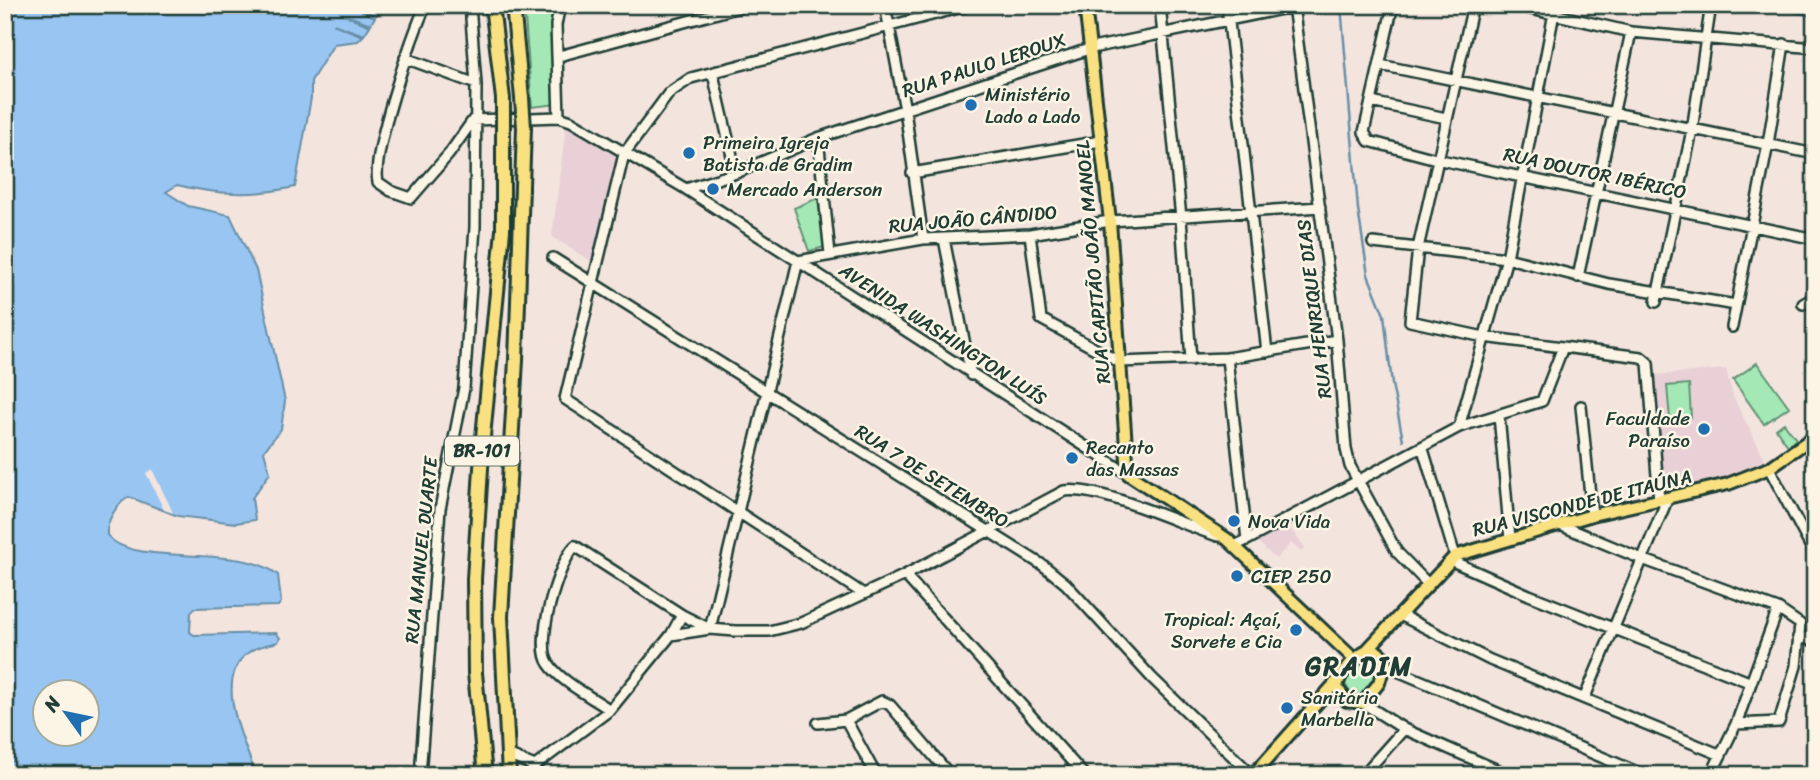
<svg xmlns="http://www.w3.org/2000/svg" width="1820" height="780" font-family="Sriracha,sans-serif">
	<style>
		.built { fill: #e8d0d6 }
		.green { fill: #a4e9b5; stroke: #629374; stroke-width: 2 }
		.water { fill: #98c5f2; stroke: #688fa6; stroke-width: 2; fill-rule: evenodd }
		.pier { fill: #f3e4de }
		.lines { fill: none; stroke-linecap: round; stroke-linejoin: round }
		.stream { stroke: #688fa6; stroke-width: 2.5 }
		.minor-casing { stroke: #1f3d34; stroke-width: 14 }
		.major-casing { stroke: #1f3d34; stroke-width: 16 }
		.highway-casing { stroke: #1f3d34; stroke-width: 18 }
		.minor { stroke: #fcf5e5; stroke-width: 9 }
		.major { stroke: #f9e181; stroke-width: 10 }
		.highway { stroke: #f9e181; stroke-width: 12 }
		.highway-bridge-casing { stroke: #1f3d34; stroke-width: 18; stroke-linecap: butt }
		.highway-bridge { stroke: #f9e181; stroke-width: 12 }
		.poi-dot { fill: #1f6fb2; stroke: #fcf5e5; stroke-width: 2.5 }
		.labels { text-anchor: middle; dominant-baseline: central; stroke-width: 5; stroke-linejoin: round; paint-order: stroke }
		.shield { fill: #fcf5e5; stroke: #617469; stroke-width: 2 }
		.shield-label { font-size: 18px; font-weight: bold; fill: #1f3d34 }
		.street-label { font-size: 19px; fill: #1f3d34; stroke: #fcf5e5 }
		.poi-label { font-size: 19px; fill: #1f3d34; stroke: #fcf5e5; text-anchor: start }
		.district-label { font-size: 26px; font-weight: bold; letter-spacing: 2px; fill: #1f3d34; stroke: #fcf5e5 }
	</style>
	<rect width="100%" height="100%" fill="#f3e4de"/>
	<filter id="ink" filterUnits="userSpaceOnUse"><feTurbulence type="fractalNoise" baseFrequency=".0143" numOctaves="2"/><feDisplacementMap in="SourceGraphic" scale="14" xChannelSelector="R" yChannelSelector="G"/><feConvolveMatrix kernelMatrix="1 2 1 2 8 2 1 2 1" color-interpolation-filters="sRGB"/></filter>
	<g filter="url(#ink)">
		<!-- built -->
		<path class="built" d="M566 126 621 157 596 264 552 237Z
			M1726 369 1733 397 1766 461 1738 475 1665 492 1659 467 1655 375Z
			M1287 525 1305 547 1301 551 1291 543 1276 559 1257 541Z"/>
		<!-- green -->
		<path class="green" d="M524 5H555L557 104 532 107Z
			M818 198 825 247 809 251 794 208Z
			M1757 363 1789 407 1764 424 1733 380Z
			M1689 384 1691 417 1670 419 1667 386Z
			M1784 423 1796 439 1788 446 1776 429Z
			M1370 651 1380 653 1384 671 1363 698 1352 695 1343 681Z"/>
		<!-- water -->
		<path class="water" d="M5 5H378L377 15 361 11 375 17 371 24 343 14 370 26 364 35 333 24 363 36 358 41 334 44 311 81V98L295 187C254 196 218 195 177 185L166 192 188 206 230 215 256 270 285 401 281 429 264 451 270 473 252 498 255 520 236 523 178 516 129 497C117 503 106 521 107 535 133 569 240 542 278 575L281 602 278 606 195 608 191 612 190 632 194 635 276 633 280 638 278 642C268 645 256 646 248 653 212 680 245 743 256 775H5ZM46 692H88V734H46Z"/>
		<!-- pier -->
		<path class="pier" d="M152 469 170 506 173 513 164 510 146 473Z"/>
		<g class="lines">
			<!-- stream -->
			<path class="stream" d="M1341 5 1358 209 1368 275 1384 315 1392 384 1403 440
				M1772 5 1815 17"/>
			<!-- minor casing -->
			<g class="minor-casing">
				<path id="minor" d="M426 5C412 34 371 155 378 182L391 191 411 198 449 154 473 120
					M885 5 905 110 923 239
					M1160 5 1181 218 1191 360
					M1227 5 1267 352
					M1293 5 1337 340 1346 449 1350 466 1397 552 1428 584
					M1393 5 1364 132 1369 141 1436 159 1815 239
					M1473 5 1418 248 1410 321 1484 337 1641 357 1648 363 1659 501
					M1514 5 1631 32 1815 48
					M559 56 747 5
					M405 58 476 84
					M1380 65 1815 154
					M713 74 736 173
					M1371 102 1446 118
					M559 117 556 25 560 5
					M473 120 559 117 571 121 686 189 1128 474
					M818 138 830 254
					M912 173 1101 141
					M686 189 736 173 818 138 1092 48 1302 5
					M1030 234 1041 319 1119 362 1227 358 1337 340
					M944 239 971 375
					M1373 243 1507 258 1609 284 1736 305
					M553 258 1044 566 1066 584 1152 678 1252 775
					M1578 277 1631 32
					M1656 302 1692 130 1711 5
					M1803 304 1815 297
					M1732 327 1768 144 1784 44
					M1227 358 1247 540 1234 546
					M1581 406 1592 515
					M1499 415 1510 539
					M1459 427 1507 258 1554 13
					M1423 449 1455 556
					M1769 468 1815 555
					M1560 525 1642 559 1778 609 1800 624 1796 666 1779 722 1736 724
					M1247 540 1459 427 1542 401 1563 347
					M1452 561 1529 595 1749 682
					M905 575 1084 775
					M862 593 565 399 624 154 669 93 691 78 970 5
					M1400 615 1490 660 1721 755
					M671 635 710 629 798 261 923 239 1030 234 1110 221 1320 207
					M1798 637 1815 641
					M1386 666 1644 775
					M1585 697 1667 500
					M1363 703 1404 729 1509 775
					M610 710C592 697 562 683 549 664 534 644 558 563 575 546L682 615
					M818 723 846 720
					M507 755 535 766
					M420 775 440 509 464 388 475 227 476 84 470 5
					M529 775 535 766 610 710 671 635 682 615 710 629 735 631H769L801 623 905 575 1064 491C1101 486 1180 524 1218 536
					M876 775 846 720 882 701 890 705 950 775
					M1363 775 1404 729
					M1711 775 1736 724 1778 609"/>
			</g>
			<!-- major casing -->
			<g class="major-casing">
				<path id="major" d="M1085 5 1110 221 1128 474 1227 539 1355 660
					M1374 649 1386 659 1379 683 1363 703 1347 701 1337 688C1338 674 1359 651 1374 649Z
					M1367 650 1455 556 1592 515 1728 484 1769 468 1815 436
					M1253 775 1337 681"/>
			</g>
			<!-- highway casing -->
			<g class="highway-casing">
				<path id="highway" d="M492 5 503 99
					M513 5 522 98
					M485 775 475 673 474 579 483 437 503 230V128
					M509 775 501 617 516 360 524 128"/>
			</g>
			<!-- minor -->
			<use href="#minor" class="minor"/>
			<!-- major -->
			<use href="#major" class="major"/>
			<!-- highway -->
			<use href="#highway" class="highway"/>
			<!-- highway-bridge casing -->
			<g class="highway-bridge-casing">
				<path id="highway-bridge" d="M522 98 524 128
					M503 99V128"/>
			</g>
			<!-- highway-bridge -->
			<use href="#highway-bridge" class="highway-bridge"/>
		</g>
	</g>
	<!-- markers -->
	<g class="poi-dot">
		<circle cx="971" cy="105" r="7"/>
		<circle cx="689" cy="153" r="7"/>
		<circle cx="713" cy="189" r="7"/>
		<circle cx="1704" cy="429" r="7"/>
		<circle cx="1072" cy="458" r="7"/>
		<circle cx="1234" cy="521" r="7"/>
		<circle cx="1237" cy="576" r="7"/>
		<circle cx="1296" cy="630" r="7"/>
		<circle cx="1287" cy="708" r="7"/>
	</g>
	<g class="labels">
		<!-- shield labels -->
		<rect class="shield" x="445" y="436.5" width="74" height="29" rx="5"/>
		<g class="shield-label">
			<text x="482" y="451">BR-101</text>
		</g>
		<!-- street labels -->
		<g class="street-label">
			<text transform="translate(984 65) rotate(-18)">RUA PAULO LEROUX</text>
			<text transform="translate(1595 173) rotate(12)">RUA DOUTOR IBÉRICO</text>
			<text transform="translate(973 219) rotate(-5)">RUA JOÃO CÂNDIDO</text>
			<text transform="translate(1093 262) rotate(-95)">RUA CAPITÃO JOÃO MANOEL</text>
			<text transform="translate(1314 309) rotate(-97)">RUA HENRIQUE DIAS</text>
			<text transform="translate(943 334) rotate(33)">AVENIDA WASHINGTON LUÍS</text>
			<text transform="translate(932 476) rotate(32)">RUA 7 DE SETEMBRO</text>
			<text transform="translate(1582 503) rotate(-14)">RUA VISCONDE DE ITAÚNA</text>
			<text transform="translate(421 550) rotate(-84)">RUA MANUEL DUARTE</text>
		</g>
		<!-- poi labels -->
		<g class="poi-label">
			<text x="985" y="94">Ministério<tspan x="985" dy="22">Lado a Lado</tspan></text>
			<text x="703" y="142">Primeira Igreja<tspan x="703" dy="22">Batista de Gradim</tspan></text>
			<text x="727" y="189">Mercado Anderson</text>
			<text x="1690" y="418" text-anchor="end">Faculdade<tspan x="1690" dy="22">Paraíso</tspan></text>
			<text x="1086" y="447">Recanto<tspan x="1086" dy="22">das Massas</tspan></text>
			<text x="1248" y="521">Nova Vida</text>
			<text x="1251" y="576">CIEP 250</text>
			<text x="1282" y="619" text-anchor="end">Tropical: Açaí,<tspan x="1282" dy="22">Sorvete e Cia</tspan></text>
			<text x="1301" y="697">Sanitária<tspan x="1301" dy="22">Marbella</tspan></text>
		</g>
		<!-- district labels -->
		<g class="district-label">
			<text x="1359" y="666">GRADIM</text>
		</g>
	</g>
	<!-- margin -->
	<rect width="1820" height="780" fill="none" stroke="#fcf5e5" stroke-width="28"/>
	<rect x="14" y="14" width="1792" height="752" fill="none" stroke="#1f3d34" stroke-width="2.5" filter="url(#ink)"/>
	<!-- north arrow -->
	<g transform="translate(66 713) rotate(303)"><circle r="33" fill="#fcf5e5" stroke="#a4ab9e" stroke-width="2"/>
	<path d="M0-5L12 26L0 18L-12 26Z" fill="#1f6fb2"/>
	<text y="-10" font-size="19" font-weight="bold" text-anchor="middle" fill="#1f3d34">N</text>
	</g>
</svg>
